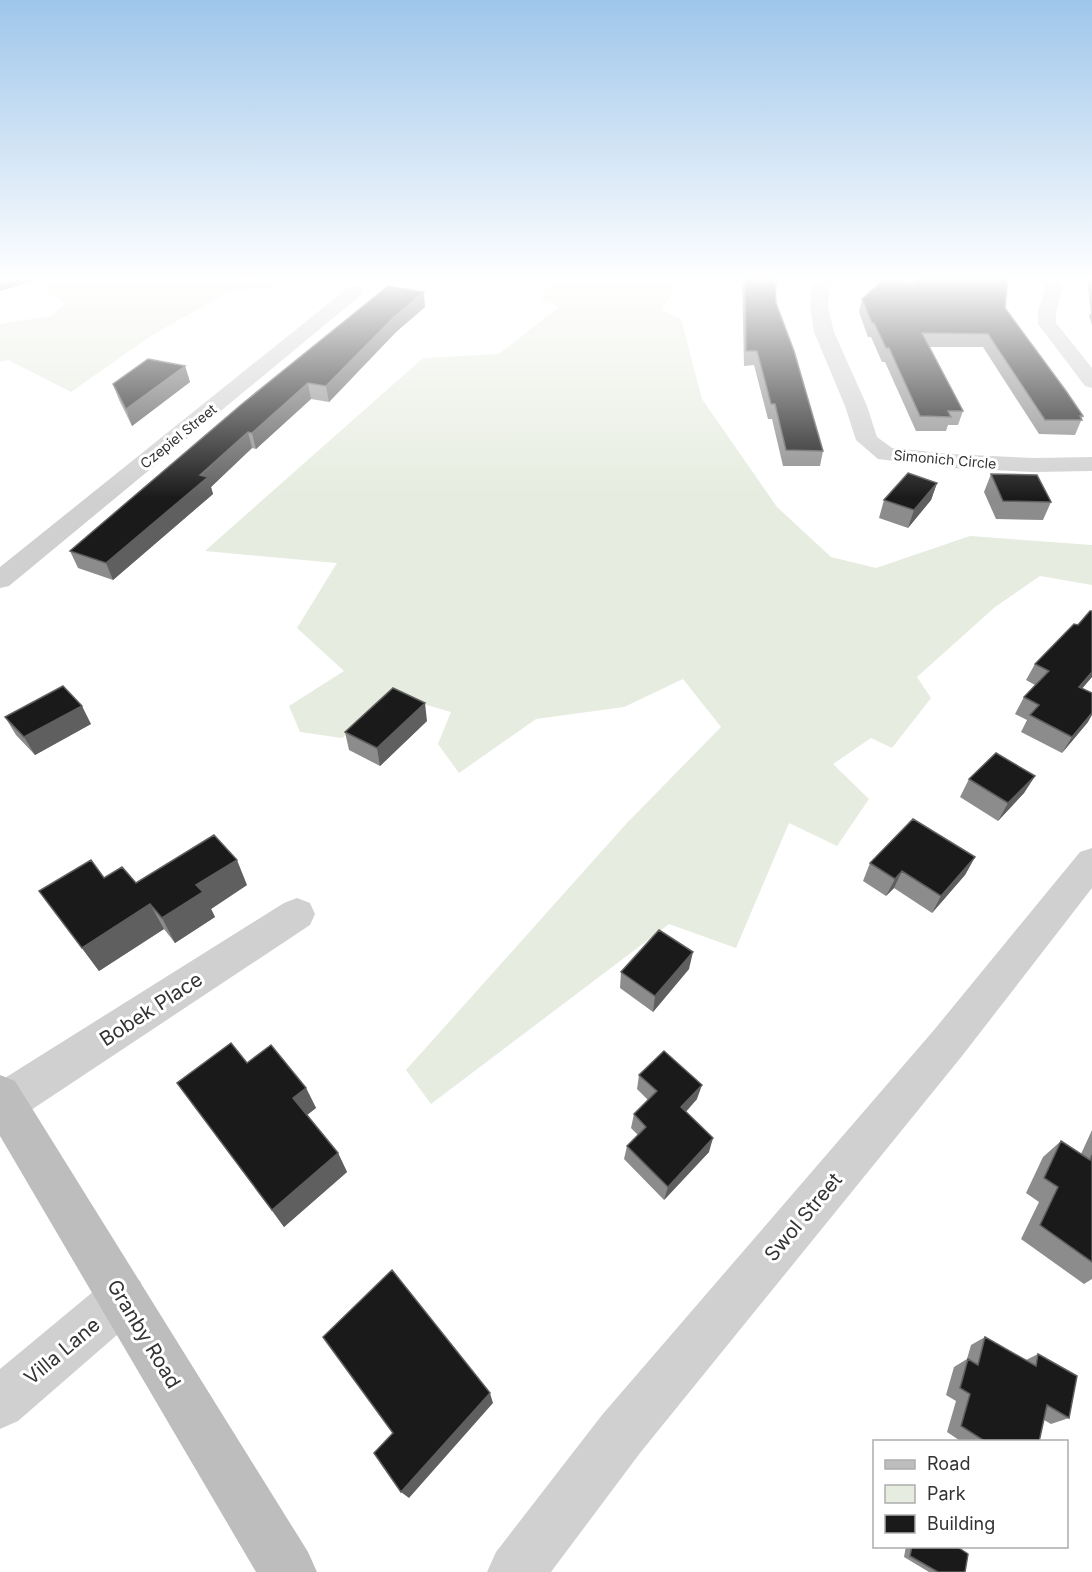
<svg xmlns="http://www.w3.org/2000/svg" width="1092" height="1572" font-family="Inter,sans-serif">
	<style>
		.green { fill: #e6ecdf }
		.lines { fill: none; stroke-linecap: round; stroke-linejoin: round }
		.minor { fill: #d0d0d0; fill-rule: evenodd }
		.secondary { fill: #bdbdbd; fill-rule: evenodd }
		.wall { fill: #8c8c8c }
		.shaded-wall { fill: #5f5f5f }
		.building { fill: #1a1a1a; stroke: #5f5f5f; stroke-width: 1.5 }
		.labels { text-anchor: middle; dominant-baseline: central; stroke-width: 6; stroke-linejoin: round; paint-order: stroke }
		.far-street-label { font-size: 14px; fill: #333; stroke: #fff }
		.near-street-label { font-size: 20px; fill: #333; stroke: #fff }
	</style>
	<rect width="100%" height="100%" fill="#fff"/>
	<!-- green -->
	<path class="green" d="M51 278H393L231 291 152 335 71 392 8 360 0 362V324L51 316 65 304 36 282Z
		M553 278H681L662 310 681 319 702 399 777 507 831 557 876 568 970 536 1092 545V585L1040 576 995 607 917 677 931 698 892 748 871 738 833 764 869 799 837 846 789 823 736 948 669 924 431 1104 406 1070 626 824 721 727 683 679 624 707 536 719 459 773 438 744 451 712 399 697 342 738 300 732 289 706 344 671 297 628 337 563 205 551 423 358 499 354 559 307 541 299Z"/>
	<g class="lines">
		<!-- minor -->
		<path class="minor" d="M817 278H835L830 287 828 307 834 332 867 406 877 437 892 448 951 454 1034 458 1092 457V471L1034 472 951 468 878 459 856 440 845 406 814 332 810 307 812 287Z
			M1037 278H1055L1063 288 1056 312V323L1092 368V388L1085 386 1038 324V312L1045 288Z
			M355 286 361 287 364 291 361 295 9 586 0 588V567L349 287Z
			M1092 848V888L962 1056 640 1453 551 1572H487L496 1552 602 1415 934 1030 1080 852Z
			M297 898 310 903 315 914 310 925 19 1118 4 1124 0 1122V1081L284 903Z
			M123 1274 140 1281 147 1298 140 1315 18 1421 0 1429V1369L106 1281Z"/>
		<!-- secondary -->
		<path class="secondary" d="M0 1075 15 1081 308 1552 317 1572H256L0 1136Z"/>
	</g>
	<!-- wall -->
	<path class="wall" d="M742 278H780L776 289V303L823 451 820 466H783L772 419H768L754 365 744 366Z
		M892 278H1008L1005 308 1083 416 1075 435 1039 434 983 347H929L963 411 958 425H948L946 431H916L885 362H882L871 337H868L859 312 862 299 902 282Z
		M1087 278H1092V325L1089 316 1091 313Z
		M425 307 396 332 329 402 311 399 256 449 252 448 211 487 213 494 113 580 78 568 70 551 242 404Z
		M185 366 190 382 132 426 119 400 113 384Z
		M991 474 1051 502 1043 520 996 519 984 492Z
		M937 483 931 500 908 528 879 518 884 500Z
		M1092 611V677L1082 688 1088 722 1062 753 1021 732 1027 720 1015 714 1024 697 1035 685 1026 680 1035 664Z
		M5 717 91 724 35 755 16 735Z
		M427 721 380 766 349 750 345 732Z
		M1035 776 1024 793 998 821 960 797 969 779Z
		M975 857 965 875 932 913 894 888 886 896 863 881 870 863Z
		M104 878 136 883 247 885 211 909 215 917 175 943 164 929 99 971 39 891Z
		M689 969 653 1012 620 988 621 972Z
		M247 1063 306 1088 316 1108 307 1115 338 1153 347 1172 284 1227 177 1083Z
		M639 1075 697 1099 686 1112 709 1152 664 1200 624 1159 627 1146 638 1135 631 1128 634 1114 648 1100 637 1089Z
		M1092 1130V1279L1084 1284 1021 1239 1039 1202 1026 1193 1043 1157 1061 1141 1081 1154Z
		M985 1337 1026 1360 1038 1354 1069 1418 1051 1424 1044 1420 1039 1442H962L947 1432 956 1401 946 1395 954 1367 967 1359 971 1345Z
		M906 1546H956L965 1572H929L904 1557Z"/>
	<!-- shaded-wall -->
	<path class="shaded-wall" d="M0 278H44L0 291Z
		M777 278H780L779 280 773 296Z
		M424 292 425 307 396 332 329 402 326 386 394 317Z
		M185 366 190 382 132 426 126 409Z
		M308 383 311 399 256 449 252 433Z
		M248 432 252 448 211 487 213 494 113 580 106 563Z
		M937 483 931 500 908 528 914 510Z
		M1092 672V677L1069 704 1079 687Z
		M425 703 427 721 380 766 377 748Z
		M82 706 91 724 35 755 24 737Z
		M1092 713V715L1088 722 1062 753 1072 737Z
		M1035 776 1024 793 998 821 1008 803Z
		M975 857 965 875 932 913 941 896Z
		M237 860 247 885 211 909 215 917 175 943 162 918 196 885Z
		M902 871 894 888 886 896 895 879Z
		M150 904 164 929 99 971 82 948Z
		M693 952 689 969 653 1012 655 996Z
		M702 1085 697 1099 677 1121 681 1107Z
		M306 1088 316 1108 303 1118 293 1098Z
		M713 1138 709 1152 664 1200 668 1187Z
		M338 1153 347 1172 284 1227 272 1210Z
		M490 1393 493 1403 409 1498 401 1492Z"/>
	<!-- building -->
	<path class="building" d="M745 278H777L775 282 776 303 794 351 823 451 786 450 775 404H771L757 351H746Z
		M917 278H1008L1005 308 1066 391 1083 416H1080L1082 420H1045L988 334 922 333 963 411H948L951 417 920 416 889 348H886L874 323H872L862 299 883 280 916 284Z
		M388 286 424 292 394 317 326 386 308 383 252 433 248 432 200 475 208 477 106 563 70 551 242 404Z
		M148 359 185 366 126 409 113 384Z
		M908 473 937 483 914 510 884 500Z
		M991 474 1037 475 1051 502 1003 501Z
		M1090 611H1092V672L1079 687 1092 693V713L1072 737 1030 715 1039 705 1024 697 1049 671 1035 664 1074 624 1078 625Z
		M63 686 82 706 24 737 5 717Z
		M393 688 425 703 377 748 345 732Z
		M996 753 1035 776 1008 803 969 779Z
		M913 819 975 857 941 896 902 871 895 879 870 863Z
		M214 835 237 860 196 885 203 892 162 918 150 904 82 948 39 891 91 860 104 878 122 867 136 883Z
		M659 930 693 952 655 996 621 972Z
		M231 1043 247 1063 271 1045 306 1088 293 1098 338 1153 272 1210 177 1083Z
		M664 1051 702 1085 681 1107 713 1138 668 1187 627 1146 646 1127 634 1114 657 1091 639 1075Z
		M1061 1141 1090 1160 1092 1155V1262L1040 1225 1058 1187 1044 1178Z
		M392 1270 490 1393 401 1492 374 1453 393 1433 323 1337Z
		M985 1337 1036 1366 1038 1354 1077 1376 1069 1418 1047 1405 1039 1442H986L961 1426 970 1394 960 1388 968 1359 978 1365Z
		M912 1546H956L968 1554 965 1572H938L910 1556Z"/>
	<!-- sky -->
	<linearGradient id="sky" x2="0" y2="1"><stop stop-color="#9ec6ea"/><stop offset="0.56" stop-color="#fff"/><stop offset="1" stop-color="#fff" stop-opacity="0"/></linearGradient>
	<rect width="1092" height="498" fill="url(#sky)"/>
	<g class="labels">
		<!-- far-street labels -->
		<g class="far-street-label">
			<text transform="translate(178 436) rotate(-39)">Czepiel Street</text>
			<text transform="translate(945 459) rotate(5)">Simonich Circle</text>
		</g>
		<!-- near-street labels -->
		<g class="near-street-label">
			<text transform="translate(151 1009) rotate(-33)">Bobek Place</text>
			<text transform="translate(803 1217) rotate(-50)">Swol Street</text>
			<text transform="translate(144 1334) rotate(59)">Granby Road</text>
			<text transform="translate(62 1351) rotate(-40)">Villa Lane</text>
		</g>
	</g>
	<!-- legend -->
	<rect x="873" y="1440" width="195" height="108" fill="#ffffff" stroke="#adadad" stroke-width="1.5"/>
	<rect x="885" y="1460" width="30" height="9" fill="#bdbdbd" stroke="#adadad" stroke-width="1.5"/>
	<text x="927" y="1470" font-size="18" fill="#333333">Road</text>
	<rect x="885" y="1485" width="30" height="18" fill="#e6ecdf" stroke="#adadad" stroke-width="1.5"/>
	<text x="927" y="1500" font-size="18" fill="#333333">Park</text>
	<rect x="885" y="1515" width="30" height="18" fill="#1a1a1a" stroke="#adadad" stroke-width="1.5"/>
	<text x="927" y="1530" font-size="18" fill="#333333">Building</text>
</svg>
